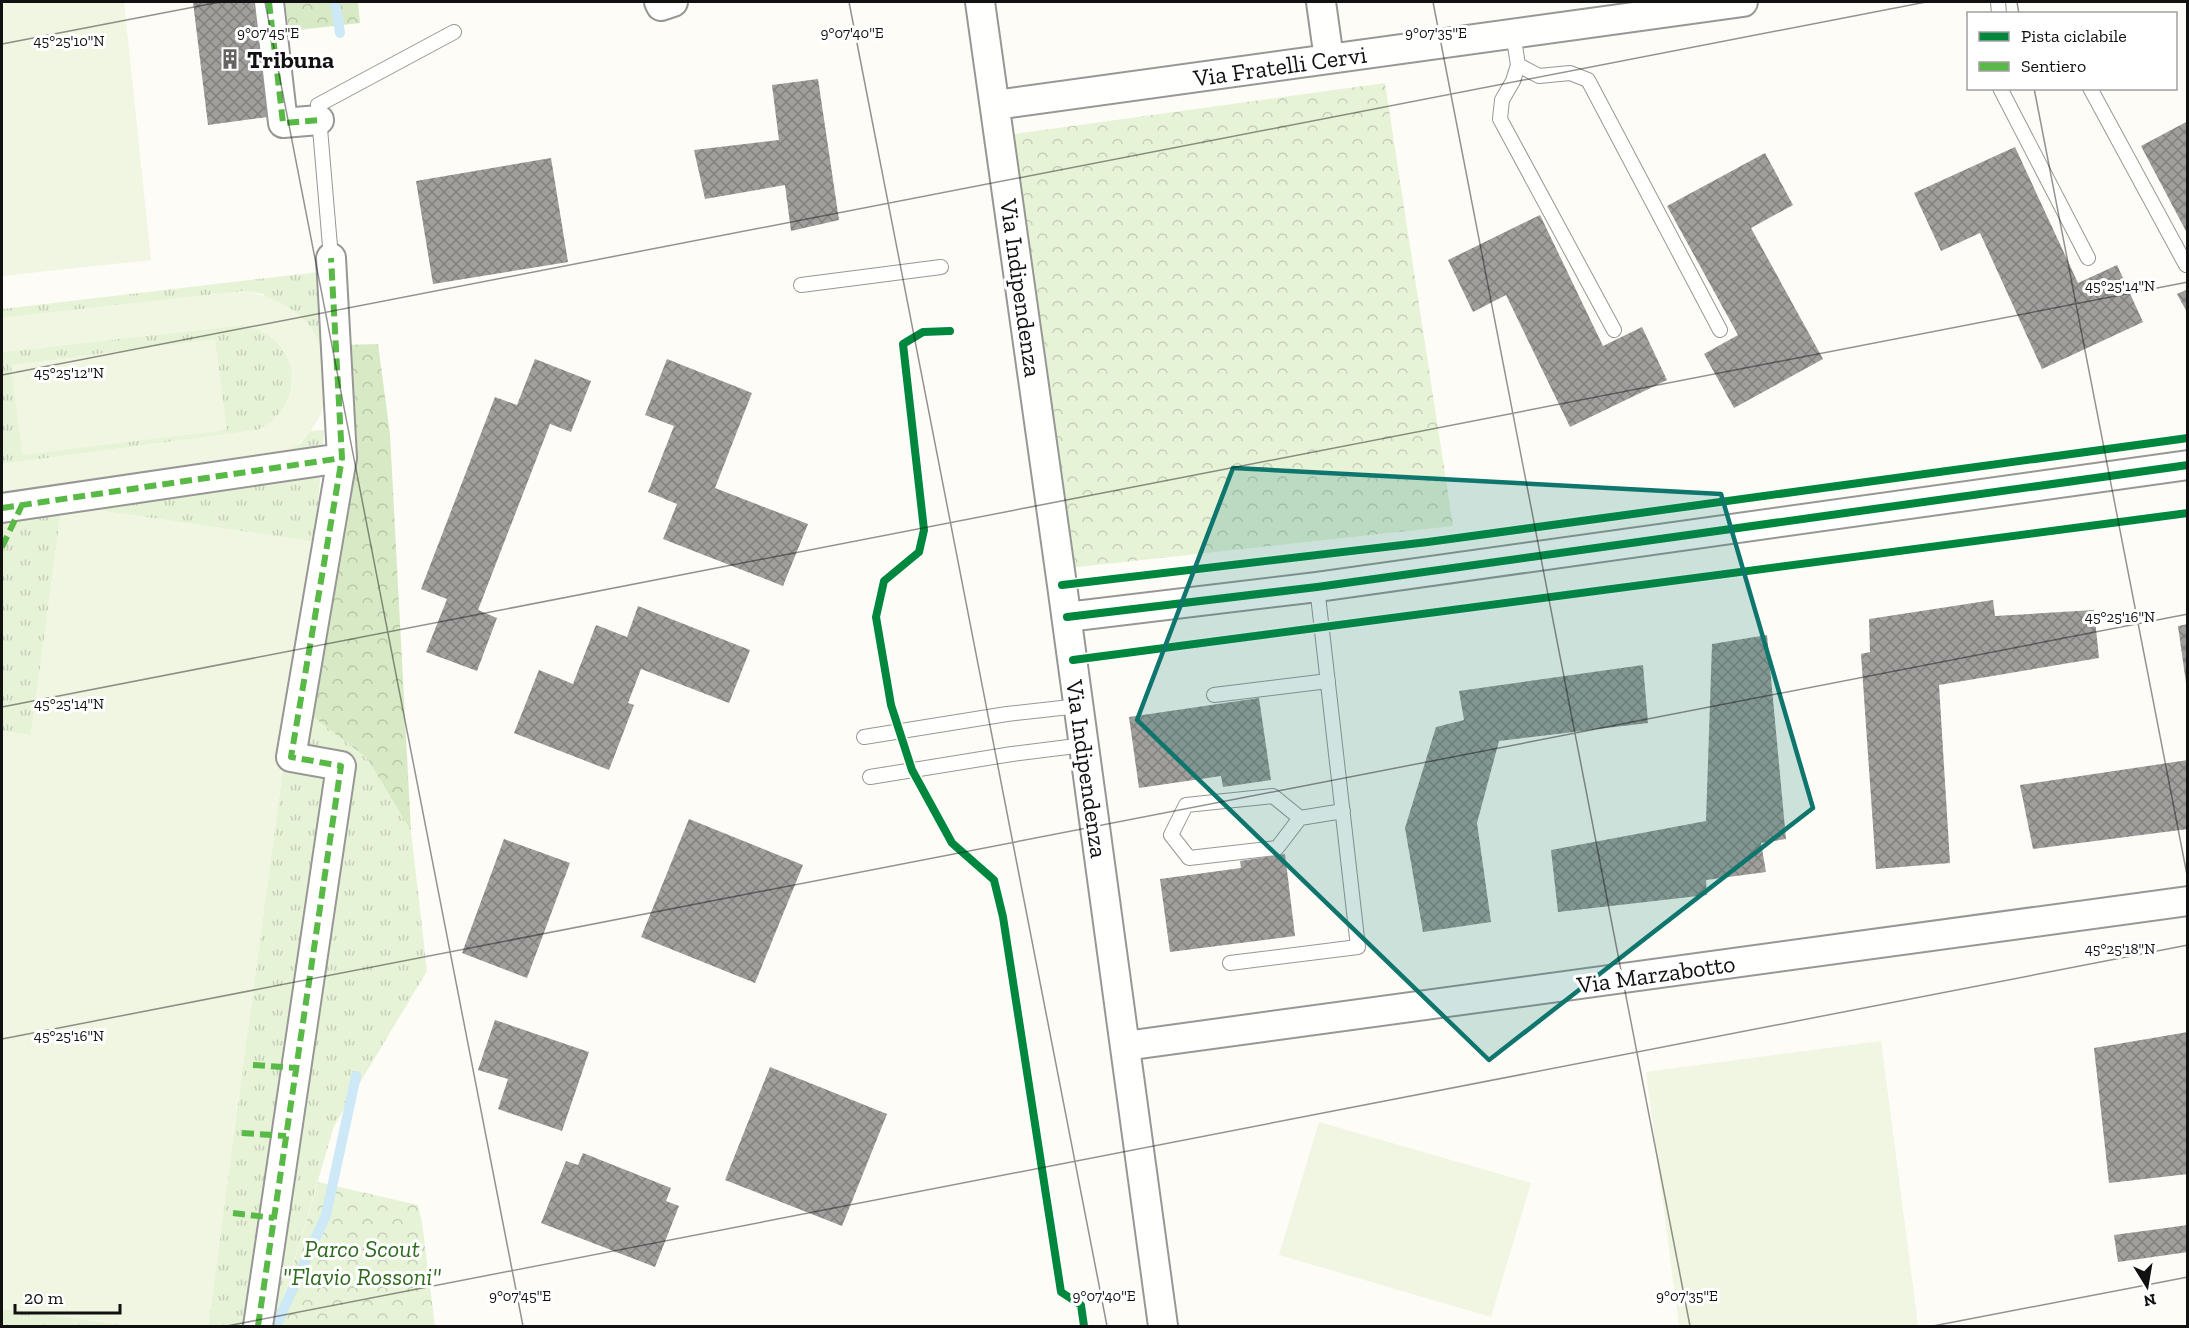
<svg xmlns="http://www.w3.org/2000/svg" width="2189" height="1328" font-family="'Zilla Slab',serif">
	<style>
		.grass { fill: url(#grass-tufts) }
		.forest { fill: url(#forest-crowns) }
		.park { fill: url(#park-crowns) }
		.pitch { fill: #f0f6e1 }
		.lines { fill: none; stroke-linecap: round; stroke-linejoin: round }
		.stream { stroke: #cde8f7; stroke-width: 10 }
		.building { fill: url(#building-cross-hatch) }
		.lane-casing { stroke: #979795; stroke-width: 16 }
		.street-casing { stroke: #979795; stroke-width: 32 }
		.lane { stroke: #fffffe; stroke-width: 14 }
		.street { stroke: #fffffe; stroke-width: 28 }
		.quiet { stroke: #58b947; stroke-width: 6; stroke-dasharray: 12 6; stroke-linecap: butt }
		.cycleway-casing { stroke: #fff; stroke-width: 11 }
		.cycleway { stroke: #00873e; stroke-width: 8 }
		.marked { fill: #0f766e; fill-opacity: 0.2; stroke: #0f766e; stroke-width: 4.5; stroke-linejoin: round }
		.ticks { fill: none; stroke: #111; stroke-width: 1.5; stroke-opacity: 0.45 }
		.labels { text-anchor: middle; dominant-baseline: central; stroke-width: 6; stroke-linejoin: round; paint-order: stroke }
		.poi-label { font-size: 24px; font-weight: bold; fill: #111; stroke: #fff; text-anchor: start }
		.street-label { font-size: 24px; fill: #111; stroke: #fff }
		.park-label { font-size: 24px; font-style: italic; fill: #2f6b1f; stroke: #fff }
		.ticks-label { font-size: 15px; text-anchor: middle; fill: #111; stroke: #fff; stroke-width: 6; stroke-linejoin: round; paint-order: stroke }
	</style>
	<defs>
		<pattern id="grass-tufts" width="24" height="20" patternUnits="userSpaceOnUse" patternTransform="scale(1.5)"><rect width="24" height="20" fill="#e7f3d7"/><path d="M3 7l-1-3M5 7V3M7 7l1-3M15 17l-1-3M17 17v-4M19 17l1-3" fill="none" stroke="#c5cfb8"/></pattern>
		<pattern id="forest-crowns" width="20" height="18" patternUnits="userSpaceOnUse" patternTransform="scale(1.5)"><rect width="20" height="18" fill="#d8eac5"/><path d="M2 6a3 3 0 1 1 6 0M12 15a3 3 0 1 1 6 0" fill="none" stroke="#b8c8a8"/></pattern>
		<pattern id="park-crowns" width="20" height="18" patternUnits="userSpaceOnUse" patternTransform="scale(1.5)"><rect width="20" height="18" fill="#e7f3d7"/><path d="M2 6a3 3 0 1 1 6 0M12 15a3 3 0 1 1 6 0" fill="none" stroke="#c5cfb8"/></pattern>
		<pattern id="building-cross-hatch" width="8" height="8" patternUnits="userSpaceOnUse" patternTransform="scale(1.5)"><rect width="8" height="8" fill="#a19f9c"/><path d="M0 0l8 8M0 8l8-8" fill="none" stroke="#82807e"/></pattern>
	</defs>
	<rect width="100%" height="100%" fill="#fdfcf7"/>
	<!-- grass -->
	<path class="grass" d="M319 272 326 367 263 294 245 291 2 318V309Z
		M243 325C301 337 310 403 258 430L2 464V352Z
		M324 430 315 542 62 505 31 735 2 731V498L300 444 310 431Z
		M312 716 367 758 411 831 427 971 334 1126 275 1326H208L283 768Z
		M2 1309 135 1326H2Z"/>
	<!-- forest -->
	<path class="forest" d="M285 2H358L360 23 289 31Z
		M378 344 390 434 411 831 367 758 312 716 344 345Z"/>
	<!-- park -->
	<path class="park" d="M1385 83 1453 526 1060 569 999 136Z
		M318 1182 418 1205 422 1222 435 1326H275Z"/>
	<!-- pitch -->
	<path class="pitch" d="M2 2H124L151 260 2 276Z
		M245 291C278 297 310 314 322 349 324 357 323 368 324 376 324 384 325 392 325 399 322 422 303 441 286 454L2 498V464L258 430C311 403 301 337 243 325L2 352V318Z
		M215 339 227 430 22 455 11 365Z
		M62 505 315 542 283 768 208 1326H135L2 1309V731L31 735Z
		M1881 1041 1918 1325 1679 1326 1646 1072Z
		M1319 1122 1531 1183 1491 1317 1279 1255Z"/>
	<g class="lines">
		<!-- stream -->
		<path class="stream" d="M335 2 340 33
			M276 1326 326 1215 356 1076"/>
	</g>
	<!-- building -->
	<path class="building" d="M193 2H253L268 117 208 125Z
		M818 79 839 220 791 231 785 185 705 199 694 150 779 140 772 85Z
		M2188 121V235L2141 146Z
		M2015 147 2078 283 2117 265 2143 322 2042 369 1980 233 1941 251 1914 193Z
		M1765 153 1793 205 1751 228 1823 359 1734 408 1704 354 1738 335 1667 206Z
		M551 158 568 262 433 284 416 181Z
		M1540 215 1603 346 1642 327 1667 380 1570 427 1506 295 1473 312 1448 260Z
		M2188 289V314L2177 294Z
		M535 359 591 381 571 432 550 424 478 610 497 618 477 671 426 652 447 599 421 589 495 397 517 405Z
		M667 359 752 393 715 488 808 524 783 586 663 539 677 504 648 492 674 426 645 415Z
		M1993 600 1995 616 2094 610 2099 658 1939 685 1950 863 1876 869 1861 654 1870 652 1869 619Z
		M638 606 750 650 729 703 641 669 628 703 634 705 609 770 514 733 539 670 573 684 596 625 627 637Z
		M2188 624V683H2186L2178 626Z
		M1767 635 1786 839 1761 843 1766 872 1706 880 1707 895 1558 912 1551 850 1706 821 1712 644Z
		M1643 665 1648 723 1499 741 1477 823 1491 922 1423 932 1405 828 1436 727 1464 720 1459 691Z
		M1259 698 1271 780 1223 787 1221 776 1139 788 1129 717Z
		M2188 760V829L2033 849 2020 785Z
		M689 819 803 865 755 983 641 937Z
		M504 839 570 863 527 978 462 953Z
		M1285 854 1295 936 1170 952 1160 879 1241 868 1240 861Z
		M495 1020 589 1052 562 1131 498 1109 508 1079 478 1070Z
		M2188 1032V1174L2109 1183 2094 1048Z
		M770 1067 887 1114 842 1226 725 1180Z
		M583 1153 671 1188 666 1201 679 1206 655 1267 541 1223 566 1161 578 1165Z
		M2188 1225V1252L2118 1262 2114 1235Z"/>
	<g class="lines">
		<!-- lane casing -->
		<g class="lane-casing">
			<path id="lane" d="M1998 2 1999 14
				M1513 33 1518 65 1513 81 1502 100 1500 119 1614 330
				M1518 65 1539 76 1570 73 1588 80 1720 330
				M2000 88 2088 258
				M2090 88 2186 265
				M331 258 318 105 454 32
				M801 285 941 267
				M1214 695 1328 681
				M864 737 1007 714 1079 706
				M870 777 1012 754 1084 745
				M1300 818 1277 848 1189 858 1171 835 1186 805 1273 796 1300 818 1343 811
				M1230 963 1358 947 1317 587"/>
		</g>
		<!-- street casing -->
		<g class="street-casing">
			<path id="street" d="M269 2 283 123 319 120
				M659 2 661 6 673 2
				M980 2 1062 585 1163 1326
				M1321 2 1329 59
				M995 105 1743 2
				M2 508 342 458
				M1067 617 1317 587 2188 465
				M1125 1046 2188 901
				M258 1326 341 766 291 757 342 458 331 258"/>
		</g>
		<!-- lane -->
		<use href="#lane" class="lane"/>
		<!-- street -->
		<use href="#street" class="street"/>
		<!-- quiet -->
		<path class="quiet" d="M269 2 283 123 319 120
			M2 508 342 458
			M2 547 22 505
			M253 1065 296 1068
			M242 1133 286 1136
			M233 1213 274 1218
			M258 1326 341 766 291 757 342 458 331 258"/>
		<!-- cycleway casing -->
		<g class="cycleway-casing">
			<path id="cycleway" d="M950 331 923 332 903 344 924 530 919 552 884 581 876 617 891 705 912 770 952 843 994 880 1003 917 1061 1292 1081 1305 1084 1326
				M1062 585 1428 542 2188 438
				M1067 617 1317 587 2188 465
				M1073 660 2188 513"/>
		</g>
		<!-- cycleway -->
		<use href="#cycleway" class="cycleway"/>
	</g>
	<!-- marked area -->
	<path class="marked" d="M1233 468 1721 494 1813 808 1489 1060 1137 720Z"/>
	<!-- ticks -->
	<path class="ticks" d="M265 2 523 1326M849 2 1107 1326M1433 2 1690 1326M2017 2 2019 14M2 44 220 2M2034 88 2188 880M2 375 1926 2M2 707 2188 282M2 1039 2188 614M227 1326 2188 945M1933 1326 2188 1277"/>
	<!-- icons -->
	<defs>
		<g id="building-bare" transform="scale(1.62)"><path d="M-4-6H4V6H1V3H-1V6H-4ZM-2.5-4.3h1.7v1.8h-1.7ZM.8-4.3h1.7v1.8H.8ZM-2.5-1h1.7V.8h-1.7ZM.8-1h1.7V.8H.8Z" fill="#646362" stroke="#fff" stroke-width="2.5" paint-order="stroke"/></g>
	</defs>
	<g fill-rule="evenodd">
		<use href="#building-bare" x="230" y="59"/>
	</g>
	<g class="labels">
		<!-- poi labels -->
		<g class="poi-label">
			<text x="247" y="59">Tribuna</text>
		</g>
		<!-- street labels -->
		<g class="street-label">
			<text transform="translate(1280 66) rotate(-8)">Via Fratelli Cervi</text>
			<text transform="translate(1021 288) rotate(82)">Via Indipendenza</text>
			<text transform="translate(1087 769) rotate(82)">Via Indipendenza</text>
			<text transform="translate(1656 974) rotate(-8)">Via Marzabotto</text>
		</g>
		<!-- park labels -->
		<g class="park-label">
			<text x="362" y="1248">Parco Scout<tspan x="362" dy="28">"Flavio Rossoni"</tspan></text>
		</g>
	</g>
	<g class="ticks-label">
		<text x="268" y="38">9°07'45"E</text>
		<text x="852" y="38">9°07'40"E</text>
		<text x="1436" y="38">9°07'35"E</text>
		<text x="69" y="46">45°25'10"N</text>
		<text x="2120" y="291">45°25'14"N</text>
		<text x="69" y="378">45°25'12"N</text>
		<text x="2120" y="622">45°25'16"N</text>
		<text x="69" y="709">45°25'14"N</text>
		<text x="2120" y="954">45°25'18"N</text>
		<text x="69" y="1041">45°25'16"N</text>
		<text x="520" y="1301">9°07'45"E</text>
		<text x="1104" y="1301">9°07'40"E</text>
		<text x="1687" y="1301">9°07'35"E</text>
	</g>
	<!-- border -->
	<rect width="2189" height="1328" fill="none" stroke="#111111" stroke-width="6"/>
	<!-- legend -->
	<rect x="1967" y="12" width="210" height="78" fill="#ffffff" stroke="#a0a0a0" stroke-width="1.5"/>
	<rect x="1979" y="32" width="30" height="9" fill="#00873e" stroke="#a0a0a0" stroke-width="1.5"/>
	<text x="2021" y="42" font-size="18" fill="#111111">Pista ciclabile</text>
	<rect x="1979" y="62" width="30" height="9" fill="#58b947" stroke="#a0a0a0" stroke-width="1.5"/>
	<text x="2021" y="72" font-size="18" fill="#111111">Sentiero</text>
	<!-- north arrow -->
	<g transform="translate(2147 1286) rotate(169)" stroke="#ffffff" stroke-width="4.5" paint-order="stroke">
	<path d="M0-4.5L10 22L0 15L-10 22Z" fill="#111111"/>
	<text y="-9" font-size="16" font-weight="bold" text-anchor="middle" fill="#111111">N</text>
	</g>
	<!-- scale -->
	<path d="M15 1304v9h105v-9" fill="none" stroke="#111111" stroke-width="3"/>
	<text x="24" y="1304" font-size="18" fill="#111111" stroke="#ffffff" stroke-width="4.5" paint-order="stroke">20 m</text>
</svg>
